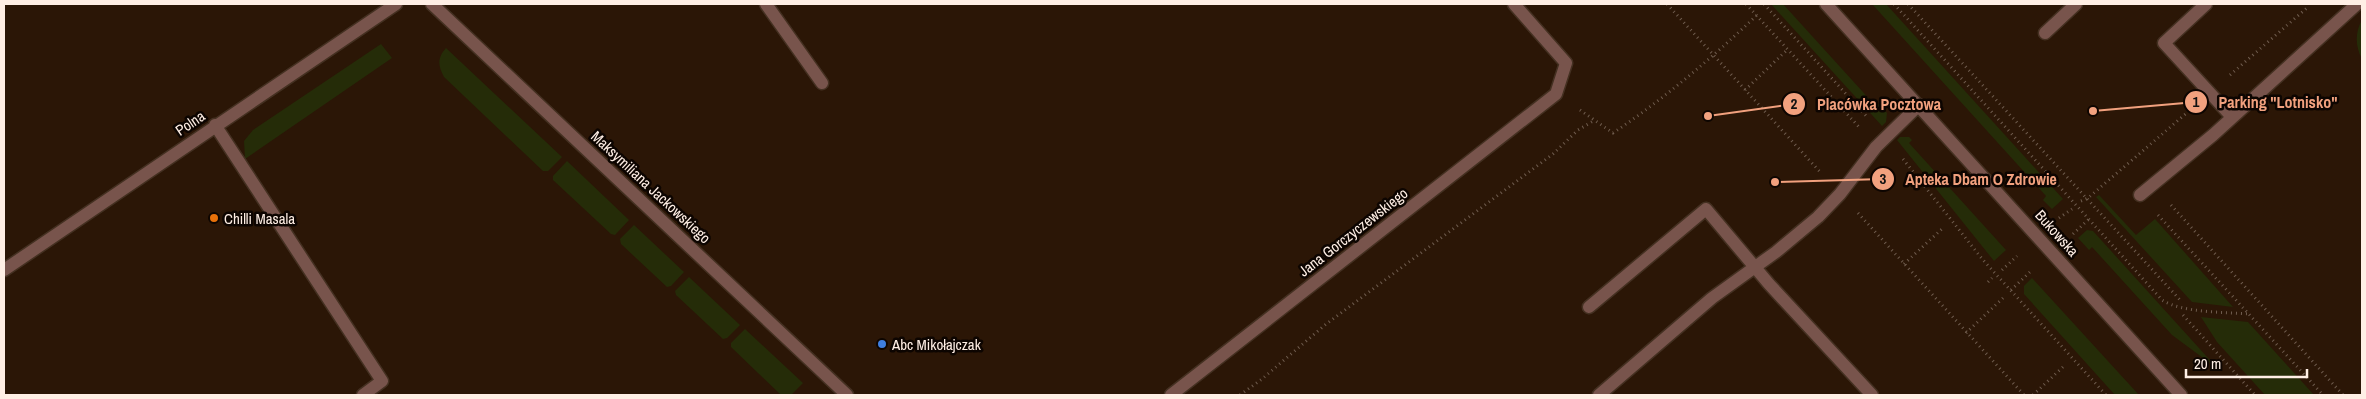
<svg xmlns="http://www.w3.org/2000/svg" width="2366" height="399" font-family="'Archivo Narrow',sans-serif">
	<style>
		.green { fill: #252c08 }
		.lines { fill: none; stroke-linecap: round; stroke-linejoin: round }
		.minor-casing { stroke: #443021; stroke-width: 15 }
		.path { stroke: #705d4f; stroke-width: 3; stroke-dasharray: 1 4; stroke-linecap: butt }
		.minor { stroke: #78544c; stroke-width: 12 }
		.food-dot { fill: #e8710a; stroke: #0d0501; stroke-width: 2 }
		.shop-dot { fill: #3f7fe0; stroke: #0d0501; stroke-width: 2 }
		.labels { text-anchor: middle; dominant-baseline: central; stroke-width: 5; stroke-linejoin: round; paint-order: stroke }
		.street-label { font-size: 15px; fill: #ffefe5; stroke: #0d0501 }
		.poi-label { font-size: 15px; fill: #ffefe5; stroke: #0d0501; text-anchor: start }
		.leader { fill: none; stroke: #f2a17e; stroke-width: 2 }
		.callout-dot { fill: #f2a17e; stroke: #0d0501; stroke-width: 2 }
		.mark-label { font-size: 15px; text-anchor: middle; font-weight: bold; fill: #111 }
		.callout-label { font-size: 16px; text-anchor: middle; font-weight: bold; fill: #f2a17e; stroke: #0d0501; stroke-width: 5; stroke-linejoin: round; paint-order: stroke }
	</style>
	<rect width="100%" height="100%" fill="#2b1606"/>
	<!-- green -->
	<path class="green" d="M1771 4H1783L1872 102 1875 100 1887 113 1886 122 1882 126Z
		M1872 4H1886L2063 199 2052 209 2043 200 2046 196Z
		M2362 20V59C2355 46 2355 32 2362 20Z
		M381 44 392 58 245 159 244 141 253 130Z
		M446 48 562 157 548 171H543L444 77C438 66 437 58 446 48Z
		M1900 137H1909L1912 140 1909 143 2006 250 1994 261 1897 140Z
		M567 161 629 220 615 235 611 234 553 180V176Z
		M2099 195 2136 235 2155 219 2233 307 2192 302 2096 197Z
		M634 225 684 272 671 286 667 287 621 244 620 239Z
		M2087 230 2093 231 2218 369 2172 335 2092 247 2089 250 2078 238Z
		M689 277 740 325 727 338 723 339 676 295 675 291Z
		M2032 278 2139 395H2115L2024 294V286Z
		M2201 317 2248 322 2314 395H2265L2217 342Z
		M745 329 803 383 791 395H781L731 347V343Z"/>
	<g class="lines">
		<!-- minor casing -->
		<g class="minor-casing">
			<path id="minor" d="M432 4 847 395
				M766 4 822 83
				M1826 4 2181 395
				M2206 4 2164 43 2232 117
				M2045 33 2076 4
				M215 125 382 381 363 395
				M2140 195 2213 135 2357 4
				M4 270 396 4
				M1589 307 1706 209 1769 284 1872 395
				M1171 395 1556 94 1566 63 1514 4
				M1599 395 1712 298 1776 252 1818 217 1840 194 1876 147 1919 105"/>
		</g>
		<!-- path -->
		<path class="path" d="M1667 4 1821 173
			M1746 4 1859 127
			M1764 4 1868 118
			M1894 4 2162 300C2182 313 2225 312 2249 314
			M1908 4 2181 301
			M2230 75 2308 7
			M1745 90 1788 49
			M1580 110 1613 133C1665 98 1712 58 1757 15
			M1903 159 1983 260 2106 395
			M2081 201 2088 198 2189 111
			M2171 205 2343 395
			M1858 213 2024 395
			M2158 215 2323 395
			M2059 218 2072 209
			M2073 234 2089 219
			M1904 264 1944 227
			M2002 270 2017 256
			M1988 282 1992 278
			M2011 290 2031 271
			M2183 315 2255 395
			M1966 333 2003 298
			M1240 395 1262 379 1325 325 1553 154 1578 130 1595 120
			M2033 395 2064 366"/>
		<!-- minor -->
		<use href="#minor" class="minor"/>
	</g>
	<!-- markers -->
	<circle class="food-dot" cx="214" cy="218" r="5"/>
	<circle class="shop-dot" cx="882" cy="344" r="5"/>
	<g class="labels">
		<!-- street labels -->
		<g class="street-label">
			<text transform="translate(190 123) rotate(-34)">Polna</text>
			<text transform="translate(651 187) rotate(43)">Maksymiliana Jackowskiego</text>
			<text transform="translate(1353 232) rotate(-38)">Jana Gorczyczewskiego</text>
			<text transform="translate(2057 233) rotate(48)">Bukowska</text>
		</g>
		<!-- poi labels -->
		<g class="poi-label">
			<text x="224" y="218">Chilli Masala</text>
			<text x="892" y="344">Abc Mikołajczak</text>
		</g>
	</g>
	<!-- callouts -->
	<path class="leader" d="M2093 111L2196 102M1708 116L1794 104M1775 182L1883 179"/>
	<g class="callout-dot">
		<circle cx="2093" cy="111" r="5"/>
		<circle cx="1708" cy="116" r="5"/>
		<circle cx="1775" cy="182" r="5"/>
		<circle cx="2196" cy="102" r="12"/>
		<circle cx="1794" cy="104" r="12"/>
		<circle cx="1883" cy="179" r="12"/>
	</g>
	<g class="mark-label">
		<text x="2196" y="107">1</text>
		<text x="1794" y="109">2</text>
		<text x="1883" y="184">3</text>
	</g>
	<g class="callout-label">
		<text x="2278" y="108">Parking "Lotnisko"</text>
		<text x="1879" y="110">Placówka Pocztowa</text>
		<text x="1981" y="185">Apteka Dbam O Zdrowie</text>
	</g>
	<!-- border -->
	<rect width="2366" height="399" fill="none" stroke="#ffefe5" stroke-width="10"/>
	<!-- scale -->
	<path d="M2186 369v8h121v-8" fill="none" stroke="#ffefe5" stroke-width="2.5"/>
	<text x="2194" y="369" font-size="15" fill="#ffefe5" stroke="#0d0501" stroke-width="4" paint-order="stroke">20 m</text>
</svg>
